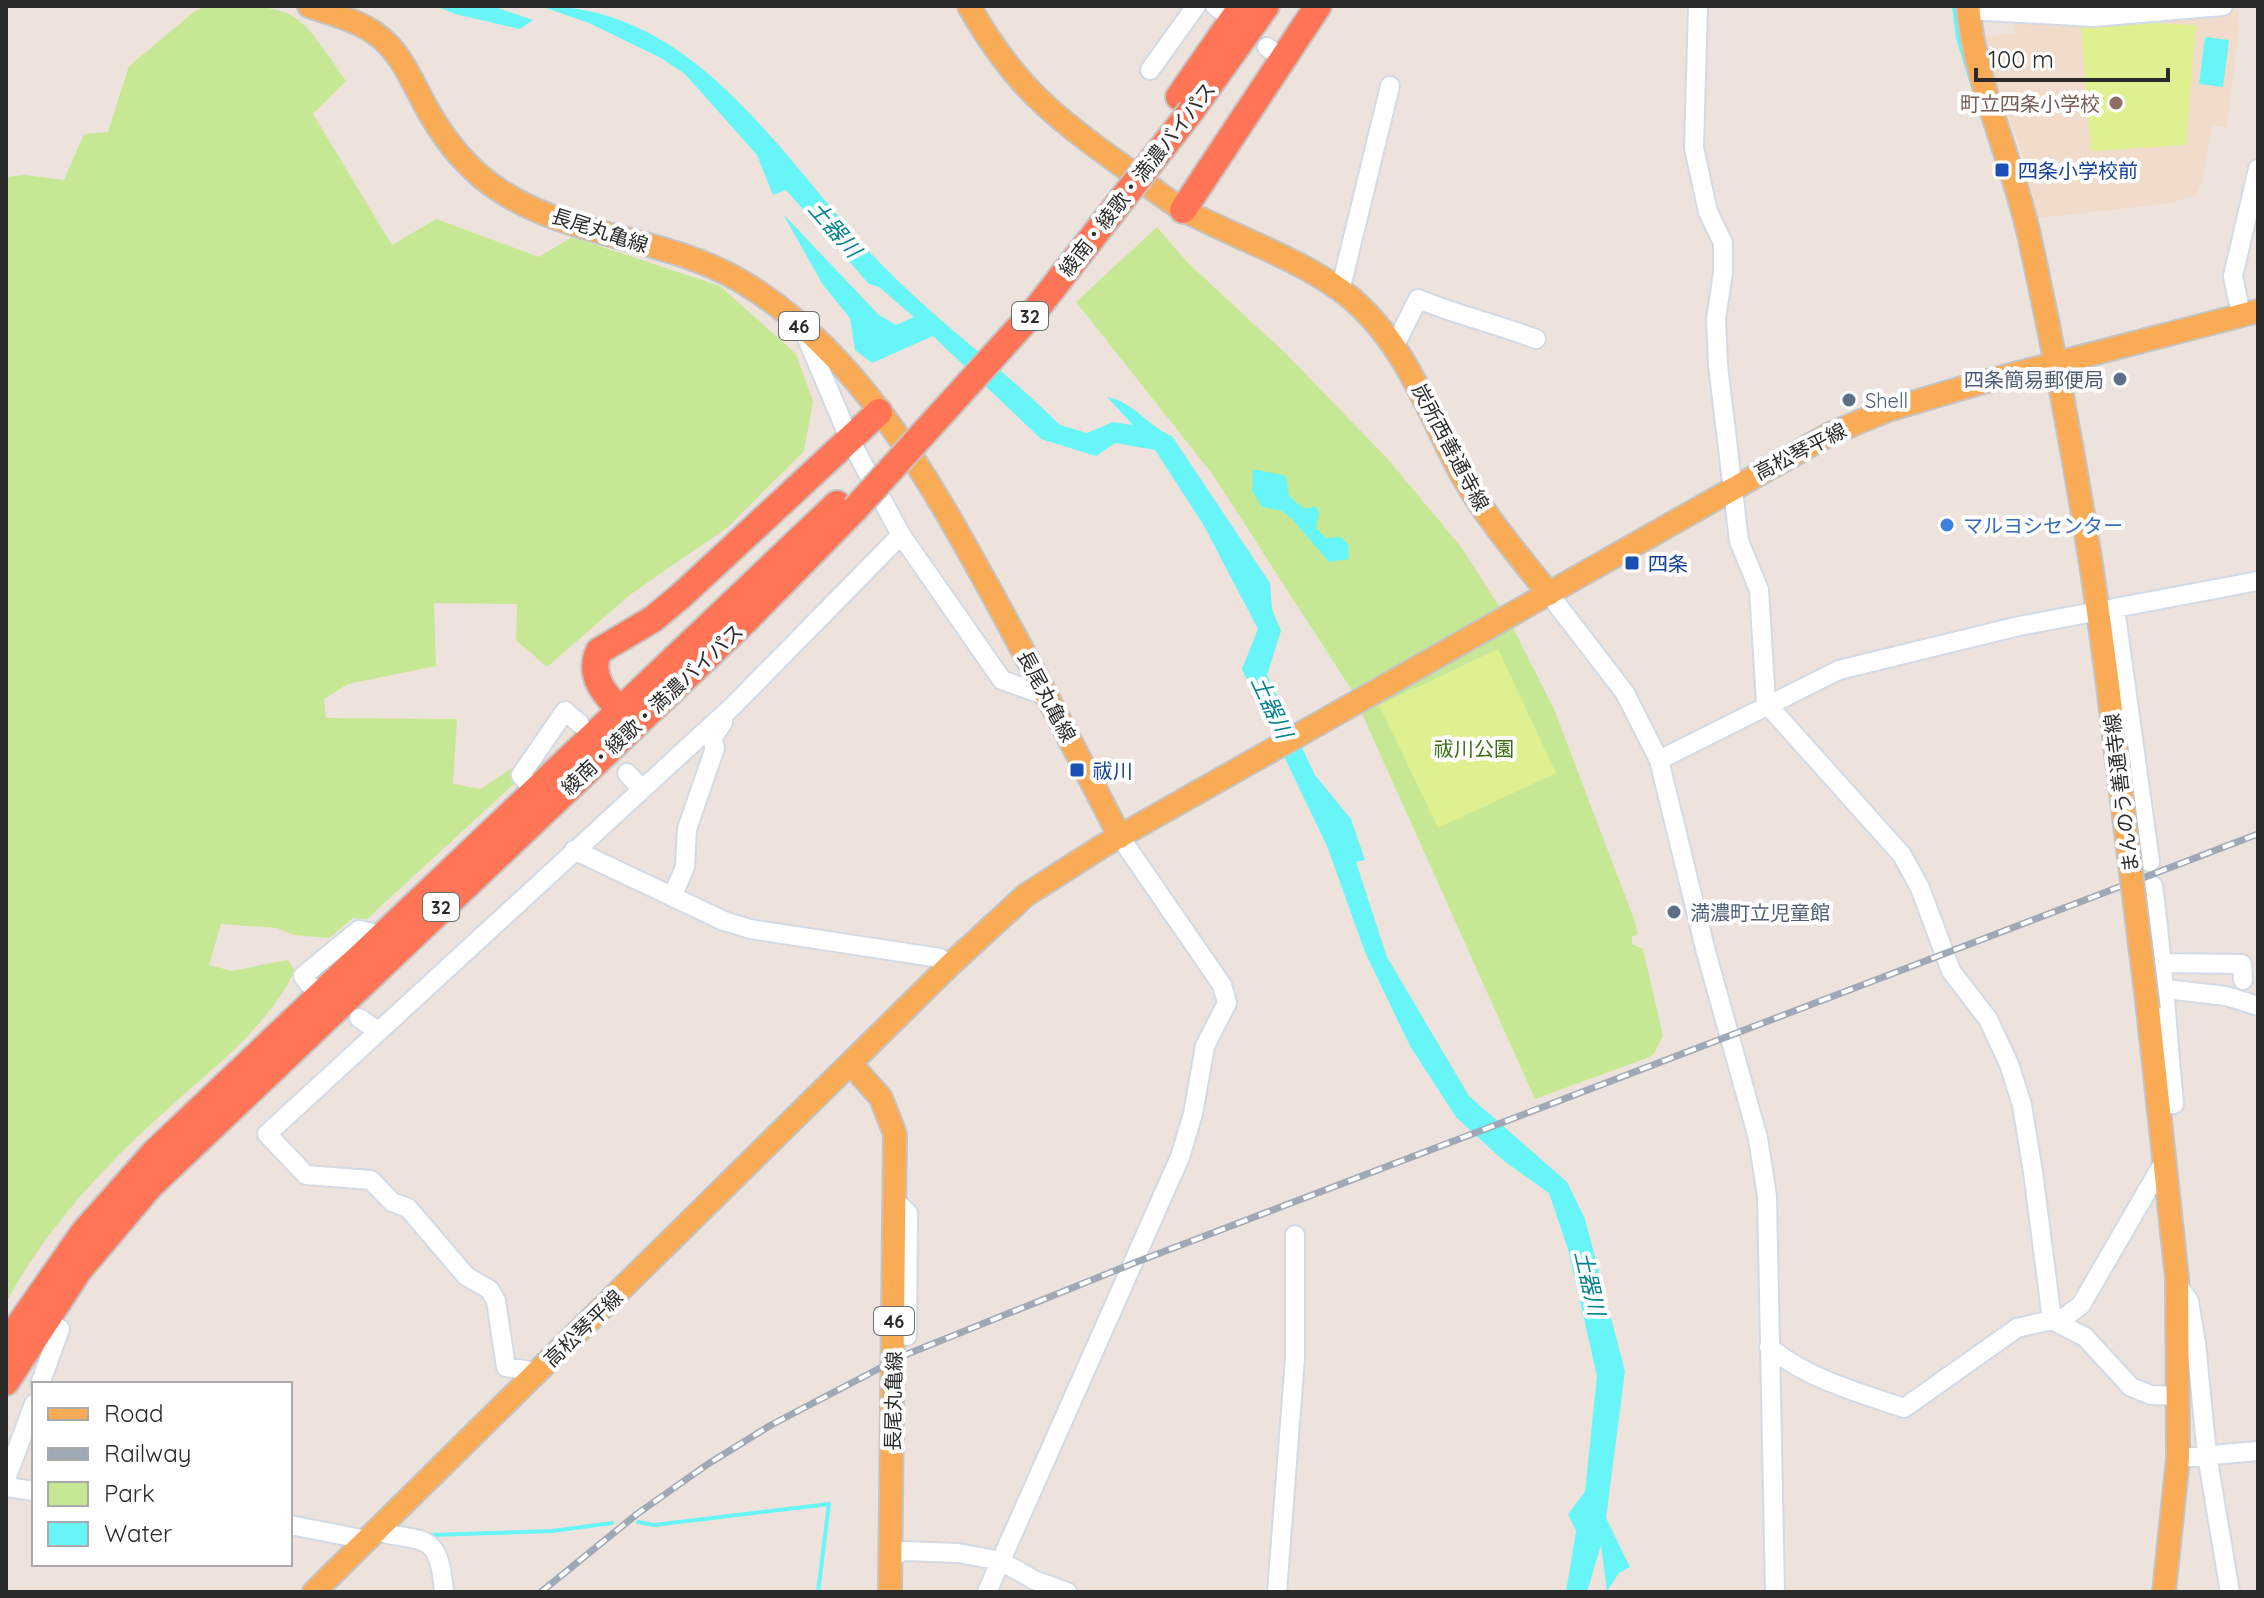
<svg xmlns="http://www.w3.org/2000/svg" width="2264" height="1598" font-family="Quicksand,'Noto Sans JP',sans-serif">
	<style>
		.education { fill: #f1dbcb }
		.green { fill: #c6e895 }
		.pitch { fill: #dff090 }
		.water { fill: #68f5f7 }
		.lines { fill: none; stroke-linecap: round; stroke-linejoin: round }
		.stream { stroke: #68f5f7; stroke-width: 4 }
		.minor-casing { stroke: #d1dae5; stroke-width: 22 }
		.major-casing { stroke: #c4c4c4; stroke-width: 26 }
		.highway-casing { stroke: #c4c4c4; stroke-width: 30 }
		.minor { stroke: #fff; stroke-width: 18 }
		.major { stroke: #faab55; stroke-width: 22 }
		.highway { stroke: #ff7556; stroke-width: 26 }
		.rail-casing { stroke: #9ea8b7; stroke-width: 7 }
		.rail { stroke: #fff; stroke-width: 4; stroke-dasharray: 12; stroke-linecap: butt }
		.major-bridge-casing { stroke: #c4c4c4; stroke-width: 26; stroke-linecap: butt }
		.highway-bridge-casing { stroke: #c4c4c4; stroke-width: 30; stroke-linecap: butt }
		.major-bridge { stroke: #faab55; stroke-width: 22 }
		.highway-bridge { stroke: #ff7556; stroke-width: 26 }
		.education-dot { fill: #8d6e63; stroke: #fff; stroke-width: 3 }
		.transit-dot { fill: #1a4fb4; stroke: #fff; stroke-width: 3 }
		.service-dot { fill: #5c6f8a; stroke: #fff; stroke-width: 3 }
		.shop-dot { fill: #3f7fe0; stroke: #fff; stroke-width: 3 }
		.labels { text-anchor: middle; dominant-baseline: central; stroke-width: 8; stroke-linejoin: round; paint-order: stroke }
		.shield { fill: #fff; stroke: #6b6b6b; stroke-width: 2 }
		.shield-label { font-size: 18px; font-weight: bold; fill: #2b2b2b }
		.education-label { font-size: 20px; fill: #785e54; stroke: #fff; text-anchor: end }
		.transit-label { font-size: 20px; fill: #164399; stroke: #fff; text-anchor: start }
		.street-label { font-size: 20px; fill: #2b2b2b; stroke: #fff }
		.service-label { font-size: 20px; fill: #4e5e75; stroke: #fff; text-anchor: start }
		.shop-label { font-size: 20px; fill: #366cbe; stroke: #fff; text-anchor: start }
		.park-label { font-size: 20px; fill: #3e6e15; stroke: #fff }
		.water-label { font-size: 22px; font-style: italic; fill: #068390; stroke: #fff }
	</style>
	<rect width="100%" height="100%" fill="#eee2dc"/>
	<!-- education -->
	<path class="education" d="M2233 7 2238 10 2239 29 2226 127 2212 126 2202 182 2196 195 2171 203 2038 218 2021 149 1995 80 1986 36 2015 34 2014 16 2222 11Z"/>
	<!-- green -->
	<path class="green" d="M207 6C297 6 295 6 346 81L313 114 392 245 436 219 539 257 572 237 720 286 796 354 813 401 804 451 728 527 631 594 547 667 516 640 517 604 434 603 436 666 348 684 324 699 326 718 457 719 453 784 481 789 512 768 516 782 367 919 353 918 329 938 293 935 277 928 221 924 209 965 232 971 287 960 295 970C265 1032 209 1070 160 1116 101 1169 43 1233 6 1303V177L25 175 64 180 84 134 108 132 129 66 195 11Z
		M1157 227 1187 262 1285 353 1386 457 1462 548 1514 630 1554 709 1634 919 1638 934 1632 937V944L1643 949 1663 1036 1654 1054 1647 1058 1535 1099 1351 689 1213 475 1076 302Z"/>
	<!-- pitch -->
	<path class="pitch" d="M2153 23 2196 25 2186 145 2091 151 2081 27Z
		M1498 649 1556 773 1438 828 1379 705Z"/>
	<!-- water -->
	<path class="water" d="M436 6H492L533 20 520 29 455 14Z
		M540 6C699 6 782 161 880 263 936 321 1003 368 1060 425L1087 433 1113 422 1133 425 1107 397C1133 401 1147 426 1172 436L1270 583 1272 609 1281 631 1267 675 1315 775 1351 819 1365 860 1356 862 1387 957 1469 1096 1567 1182 1585 1219 1625 1371 1606 1518 1630 1567 1619 1573 1607 1591 1601 1545 1587 1592H1566L1576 1531 1568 1514 1585 1492 1597 1376 1568 1249 1549 1193 1504 1161 1456 1117 1410 1046 1365 952 1327 846 1242 669 1258 629 1203 524 1155 450 1115 443 1096 456 1041 439 933 336 872 363 855 350 850 318 823 285 783 214 879 315 896 325 914 317 879 287 869 284 786 190 773 195 757 155 685 74 661 58 589 23Z
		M2205 37 2229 40 2223 87 2199 84Z
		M1253 469 1286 476 1289 496 1303 508 1317 507 1319 513 1316 528 1326 538 1341 537 1348 544 1349 559 1329 562 1292 519 1282 511 1262 507 1252 491Z"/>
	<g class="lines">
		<!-- stream -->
		<path class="stream" d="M1954 6 1958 38 1973 87
			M638 1522 654 1525 829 1504 818 1592
			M430 1535 552 1531 612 1523"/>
		<!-- minor casing -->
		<g class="minor-casing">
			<path id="minor" d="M1215 6 1220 10
				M1698 6 1694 148 1708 212 1723 243V273L1716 319 1718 365 1739 541 1759 590 1766 703 1902 855 1920 888 1951 971 1988 1019 2009 1064 2022 1105 2033 1172 2052 1320 2085 1337 2131 1387 2151 1395 2177 1396
				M1968 10 2093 17 2223 6
				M1267 47 1283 59
				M1150 70 1196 6
				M1340 291 1390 86
				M2241 315 2233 276 2258 169
				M803 329 850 440 901 535 1002 680 1047 696
				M1394 347 1418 299C1457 315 1496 324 1536 339
				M1549 594 1625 693 1659 760 1706 952 1758 1138 1767 1196 1775 1592
				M2115 608 2150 862
				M1659 760 1839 670 2019 626 2258 581
				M627 773 642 789
				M535 792 521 775 565 711 580 724
				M574 850 724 921 750 929 940 958 950 965
				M2153 886C2163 959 2167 1031 2174 1104L2159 1105
				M672 897 685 867 687 829 715 748 712 739 723 722
				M2163 963 2242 964 2243 980
				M309 984 303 976 359 930 370 932 385 950
				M2166 989 2226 996 2258 1006
				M359 1018 378 1031
				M896 1202 908 1213 907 1336
				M2177 1284 2189 1301 2196 1343 2207 1455 2230 1592
				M1769 1347C1808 1379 1857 1392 1904 1408L2017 1328 2065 1317 2081 1305 2165 1160
				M537 1372 506 1367 496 1301 490 1290 466 1276 408 1208 392 1202 371 1180 306 1175 267 1134 733 706 901 535
				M40 1384 60 1329 44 1319
				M2178 1458 2258 1451
				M6 1479 34 1404
				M6 1487 34 1491
				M290 1525 367 1540
				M376 1531C422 1544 439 1528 444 1592
				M891 1558 903 1551 958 1553 1001 1561 1034 1580 1067 1592
				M987 1592 1180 1157 1193 1114 1205 1046 1227 1003 1222 985 1120 837
				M1277 1592 1295 1358V1235"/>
		</g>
		<!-- major casing -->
		<g class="major-casing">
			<path id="major" d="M309 6C331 14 357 20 376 34 403 53 414 87 430 114 447 143 471 172 499 190 571 238 665 237 739 280 859 350 930 481 995 599 1038 678 1079 757 1120 837
				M969 6C1013 84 1054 118 1127 169 1146 183 1165 200 1186 211 1238 239 1307 261 1352 299 1407 346 1429 415 1463 477 1487 519 1519 556 1549 594
				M1968 6C1975 84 2012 158 2029 235 2066 403 2096 574 2115 744
				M2148 1009 2177 1278 2178 1458 2164 1592
				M851 1064 881 1098 895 1134 890 1592
				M314 1592 950 965 1026 895 1101 847 1830 434 1888 410 1976 384 2258 311"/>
		</g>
		<!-- highway casing -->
		<g class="highway-casing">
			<path id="highway" d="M1179 97 1242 6
				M1191 111 1266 6
				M1183 210 1318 6
				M632 723C613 702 585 680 599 651L653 619 683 594 879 412
				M6 1344 84 1232 154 1153 837 504
				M6 1382 79 1270 150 1186 748 618 855 509"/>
		</g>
		<!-- minor -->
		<use href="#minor" class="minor"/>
		<!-- major -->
		<use href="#major" class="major"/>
		<!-- highway -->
		<use href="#highway" class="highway"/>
		<!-- rail casing -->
		<g class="rail-casing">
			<path id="rail" d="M541 1592 637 1514 708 1464 771 1425 905 1355 1134 1263 2258 834"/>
		</g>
		<!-- rail -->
		<use href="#rail" class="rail"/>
		<!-- major-bridge casing -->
		<g class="major-bridge-casing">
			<path id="major-bridge" d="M2115 744 2148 1009"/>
		</g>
		<!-- highway-bridge casing -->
		<g class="highway-bridge-casing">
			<path id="highway-bridge" d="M855 509 1038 307 1191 111"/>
		</g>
		<!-- major-bridge -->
		<use href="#major-bridge" class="major-bridge"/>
		<!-- highway-bridge -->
		<use href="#highway-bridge" class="highway-bridge"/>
	</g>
	<!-- markers -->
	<circle class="education-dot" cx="2116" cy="103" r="8"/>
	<g class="transit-dot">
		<rect x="1994" y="162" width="16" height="16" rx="4"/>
		<rect x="1624" y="555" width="16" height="16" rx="4"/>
		<rect x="1069" y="762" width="16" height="16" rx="4"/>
	</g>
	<g class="service-dot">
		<circle cx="2120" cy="379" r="8"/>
		<circle cx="1849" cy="400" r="8"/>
		<circle cx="1674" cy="912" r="8"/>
	</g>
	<circle class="shop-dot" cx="1947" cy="525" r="8"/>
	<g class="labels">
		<!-- shield labels -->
		<g class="shield">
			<rect x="1012" y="302" width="36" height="28" rx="6"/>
			<rect x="779" y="312" width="40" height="28" rx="6"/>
			<rect x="423" y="893" width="36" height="28" rx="6"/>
			<rect x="874" y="1307" width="40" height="28" rx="6"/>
		</g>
		<g class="shield-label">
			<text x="1030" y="316">32</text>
			<text x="799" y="326">46</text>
			<text x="441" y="907">32</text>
			<text x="894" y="1321">46</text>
		</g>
		<!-- education labels -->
		<g class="education-label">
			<text x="2100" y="103">町立四条小学校</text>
		</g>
		<!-- transit labels -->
		<g class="transit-label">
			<text x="2018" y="170">四条小学校前</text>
			<text x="1648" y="563">四条</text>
			<text x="1093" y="770">祓川</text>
		</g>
		<!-- street labels -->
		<g class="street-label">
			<text transform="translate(1137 179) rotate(-52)">綾南・綾歌・満濃バイパス</text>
			<text transform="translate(600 230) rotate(18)">長尾丸亀線</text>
			<text transform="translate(1451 447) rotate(62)">炭所西善通寺線</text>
			<text transform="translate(1800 451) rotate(-27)">高松琴平線</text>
			<text transform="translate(1047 696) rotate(62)">長尾丸亀線</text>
			<text transform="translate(652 709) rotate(-43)">綾南・綾歌・満濃バイパス</text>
			<text transform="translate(2121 793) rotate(-97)">まんのう善通寺線</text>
			<text transform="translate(583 1328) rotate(-44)">高松琴平線</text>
			<text transform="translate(893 1401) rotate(-89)">長尾丸亀線</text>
		</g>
		<!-- service labels -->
		<g class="service-label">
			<text x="2104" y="379" text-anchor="end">四条簡易郵便局</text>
			<text x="1865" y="400">Shell</text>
			<text x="1690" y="912">満濃町立児童館</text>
		</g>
		<!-- shop labels -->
		<g class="shop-label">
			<text x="1963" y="525">マルヨシセンター</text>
		</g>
		<!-- park labels -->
		<g class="park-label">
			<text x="1474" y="748">祓川公園</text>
		</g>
		<!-- water labels -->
		<g class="water-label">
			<text transform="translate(835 229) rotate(49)">土器川</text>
			<text transform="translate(1272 707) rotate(65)">土器川</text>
			<text transform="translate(1590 1283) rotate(77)">土器川</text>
		</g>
	</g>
	<!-- border -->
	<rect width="2264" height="1598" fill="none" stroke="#2b2b2b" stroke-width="16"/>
	<!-- legend -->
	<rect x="32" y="1382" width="260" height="184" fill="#ffffff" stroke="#aaaaaa" stroke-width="2"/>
	<rect x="48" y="1408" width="40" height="12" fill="#faab55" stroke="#aaaaaa" stroke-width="2"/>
	<text x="104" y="1422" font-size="24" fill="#2b2b2b">Road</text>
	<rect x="48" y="1448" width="40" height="12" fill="#9ea8b7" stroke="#aaaaaa" stroke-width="2"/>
	<text x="104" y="1462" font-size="24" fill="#2b2b2b">Railway</text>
	<rect x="48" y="1482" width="40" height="24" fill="#c6e895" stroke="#aaaaaa" stroke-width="2"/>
	<text x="104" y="1502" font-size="24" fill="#2b2b2b">Park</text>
	<rect x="48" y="1522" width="40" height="24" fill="#68f5f7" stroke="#aaaaaa" stroke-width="2"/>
	<text x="104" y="1542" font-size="24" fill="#2b2b2b">Water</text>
	<!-- scale -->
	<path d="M1976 68v12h192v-12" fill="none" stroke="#2b2b2b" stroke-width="4"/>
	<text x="1988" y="68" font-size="24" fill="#2b2b2b" stroke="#ffffff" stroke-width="6" paint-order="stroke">100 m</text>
</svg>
